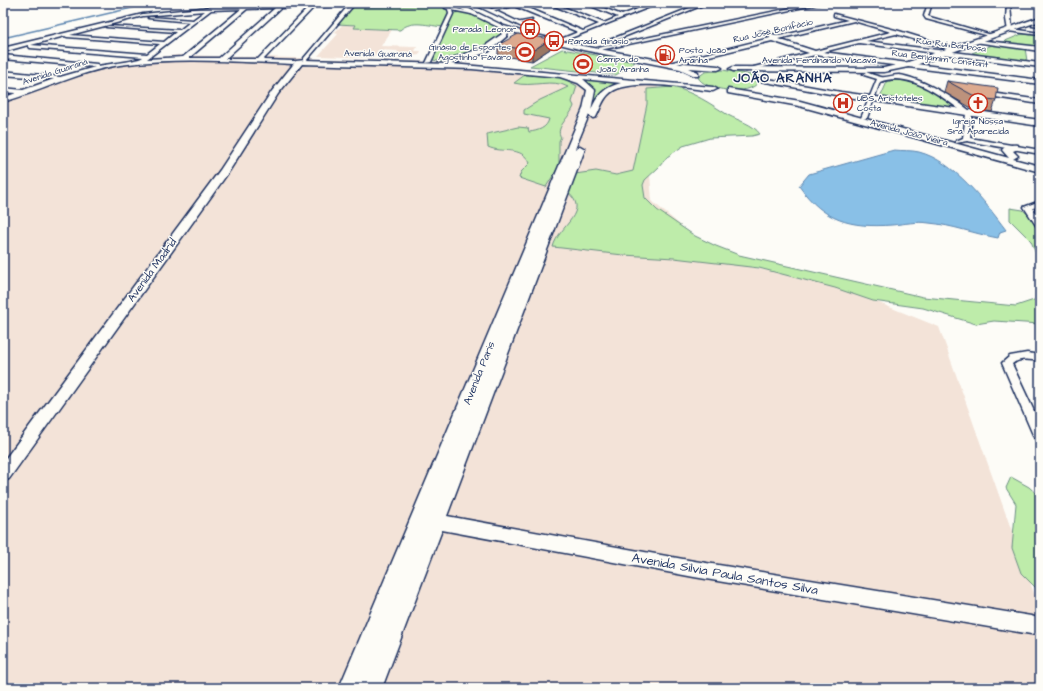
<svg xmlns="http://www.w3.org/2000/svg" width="1043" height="691" font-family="'Architects Daughter',sans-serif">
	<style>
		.built { fill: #f3e3d8 }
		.green { fill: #beecaa; stroke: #6c8e84 }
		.water { fill: #89c0e7; stroke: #5d86b0 }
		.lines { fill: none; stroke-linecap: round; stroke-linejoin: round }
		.stream { stroke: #5d86b0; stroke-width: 1.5 }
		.street-casing { stroke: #1b2f5e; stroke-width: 3 }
		.secondary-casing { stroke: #1b2f5e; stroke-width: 3 }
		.street { fill: #fdfcf7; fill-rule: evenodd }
		.secondary { fill: #fdfcf7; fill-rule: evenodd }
		.wall { fill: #bd927b; stroke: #1b2f5e }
		.shaded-wall { fill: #9a7764; stroke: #1b2f5e }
		.building { fill: #dcaa8f; stroke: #1b2f5e }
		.labels { text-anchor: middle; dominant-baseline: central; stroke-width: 3; stroke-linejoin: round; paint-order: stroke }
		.far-poi-label { font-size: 9px; fill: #1b2f5e; stroke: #fdfcf7; text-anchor: start }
		.far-street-label { font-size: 9px; fill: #1b2f5e; stroke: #fdfcf7 }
		.street-label { font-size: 11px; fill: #1b2f5e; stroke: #fdfcf7 }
		.far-district-label { font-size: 13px; font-weight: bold; letter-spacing: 1px; fill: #1b2f5e; stroke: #fdfcf7 }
		.near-street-label { font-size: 13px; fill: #1b2f5e; stroke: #fdfcf7 }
	</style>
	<rect width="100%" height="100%" fill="#fdfcf7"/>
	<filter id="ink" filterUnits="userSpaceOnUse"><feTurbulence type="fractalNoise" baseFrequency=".025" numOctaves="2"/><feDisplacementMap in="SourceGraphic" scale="8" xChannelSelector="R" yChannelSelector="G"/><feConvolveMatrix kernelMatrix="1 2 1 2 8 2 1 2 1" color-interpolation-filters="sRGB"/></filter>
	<g filter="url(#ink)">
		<!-- built -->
		<path class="built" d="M342 25H356L355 28 392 30 381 46 417 47 415 51H421L419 55 411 56H382L385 53H397L398 51 379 50 374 58 318 56 338 34 334 33Z
			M178 55 449 62 661 82 645 110 652 201 722 261 784 274 847 290 939 327 1040 610V688H3V94L88 68 129 60Z"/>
		<!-- green -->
		<path class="green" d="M435 3 450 9 451 12 444 27C429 26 412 19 400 30L354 28 356 25 336 24 352 5Z
			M463 12C476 15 492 22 502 31V33C487 47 454 66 433 60L432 58 454 13Z
			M1022 34 1040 36V48L1003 42Z
			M992 45 1025 48 1027 61 987 56 972 53Z
			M562 49 635 62 616 75 530 66Z
			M723 70 751 75 758 82C752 96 703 91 698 77L705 72Z
			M541 71 561 77 577 86 572 102 574 106C571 116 554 128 561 137L559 141V166L546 187 519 178 521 172 530 163C521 145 503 154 488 147L487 134 518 127 528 128 529 132C538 131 547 128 549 119L524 114V110L540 100 568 87C552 78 532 88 514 83L526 74Z
			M570 76 630 83C609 85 602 88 595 107H590L593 93Z
			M892 80C919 78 941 96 962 110L880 98 887 82Z
			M673 87C695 93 709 103 728 115 739 121 753 124 760 134L752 136 710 138 683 146 667 157 659 167 645 180 643 185 645 198 657 210 695 236 716 246 739 255 923 297 1016 306 1040 298V324L994 321 976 324 923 308 873 301 835 288 759 268 674 258 623 255 553 247C558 226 593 211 566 191L575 174 596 171 616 175 633 171 647 104V89Z
			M1010 208 1023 210 1040 226V272L1039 262 1031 241 1010 220Z
			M1011 477 1029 487 1040 497V592L1021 573 1012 548 1016 504 1006 488Z"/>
		<!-- water -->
		<path class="water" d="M894 150C902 151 911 150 919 152 954 161 985 202 1006 230L1000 232 998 238C975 234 952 225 929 223 917 221 904 224 892 225 850 228 824 221 799 186L809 174Z"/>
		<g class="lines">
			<!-- stream -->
			<path class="stream" d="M3 38 153 3"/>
			<!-- street casing -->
			<g class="street-casing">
				<path id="street" d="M381 3H440L353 6 306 61 304 60V58L348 6 314 7 263 60 295 61 296 62 293 64C239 62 183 57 128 64 84 69 45 90 3 102V98L16 93 3 92V88L23 90 54 79 3 75V71L60 77 95 67 3 59V55L97 64 99 66C108 64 139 61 143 57L30 48 28 45 3 52V48L143 14 211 7ZM309 7 258 59H225L281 8ZM275 8 219 58H189L247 9ZM241 9 183 57 147 59 211 10ZM205 11 193 20 150 17 148 18 190 22 180 30 108 26 106 27 176 32 164 42 70 35 143 16ZM65 36 67 37 160 44 147 54 31 45Z
					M513 3H521L519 4 583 31 599 24 547 3H553L604 23 618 17 584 3H590L622 15 638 9 621 3C628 3 634 6 641 7 647 8 654 3 660 3L563 41 561 39 578 32 514 6 490 11 488 10Z
					M702 3H708L611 42 607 41Z
					M815 3H823L600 50 597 48Z
					M928 3H932L928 16 930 17 995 36 993 37 926 19 924 16Z
					M1007 3 1010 4 1012 29 1040 33V35L1008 31 1006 19Z
					M445 6 478 14 476 15 452 10 453 14 431 62 426 63 449 14 448 9 445 8Z
					M834 14 899 31 954 48 951 50 896 34 866 41 1040 63V67L859 43 823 52 1040 80V84L815 55 746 71V69L809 53 772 41 672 65 669 63 770 38V36L758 33 760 31 780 36 848 20 834 16ZM854 21 891 32 815 51 778 39Z
					M532 20 530 22 518 24 516 23Z
					M1034 24 1040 25V27L1032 26Z
					M977 40 1040 47V51L975 42Z
					M866 72C871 74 876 76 881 77 886 78 893 75 899 75 918 77 958 99 972 113L970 138 1040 150V154L967 141 956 143V141L963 138 966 114C943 98 910 70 880 82L867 118 862 119 861 118 877 79 864 75 863 74Z
					M984 92 1040 100V104L982 95V93Z
					M1040 201V206L1033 208 1040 219V227H1037L1024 207Z
					M1027 353 1040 355V361C1030 360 1021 357 1012 364L1040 424V441L1036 440 1034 437 1002 363 1010 356Z"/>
			</g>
			<!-- secondary casing -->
			<g class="secondary-casing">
				<path id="secondary" d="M449 3H457L504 26 524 32 583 46 681 64 684 63 718 66 722 68 718 70 689 68 698 72V76H695L680 69 583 50 508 31 507 36 488 52 451 64 713 87 717 89 713 91C689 89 625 76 608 95 602 101 600 110 596 117L593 118 589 115 575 149 580 146 585 149 447 516 694 561 1031 616 1038 618 1040 622 1038 632 1031 634 694 577 442 530 382 688H339L583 109 587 90 578 83 560 77 472 69 302 64 278 94 228 173 9 479 3 481V462L220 170 272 91 296 61 305 60 449 64 446 62 447 60 482 48 502 34 500 28ZM583 79 621 83C605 87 597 95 591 110L595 90Z
					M471 3H479L527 26 522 27Z
					M1040 17V21L913 66 884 72 733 71 729 69 733 67 884 68 908 62Z
					M757 77 841 92 1040 120V126L841 96 760 81H757Z
					M728 89 800 101 1009 158 1002 150C1005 146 1013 144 1018 145V149L1013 151 1018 156 1013 159 1040 166V172L799 106 728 93Z"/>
			</g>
			<!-- street -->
			<use href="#street" class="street"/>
			<!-- secondary -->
			<use href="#secondary" class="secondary"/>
		</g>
		<!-- wall -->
		<path class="wall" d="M481 3H510L494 7Z
			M551 39 550 49 532 61 498 55V45Z
			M947 81 996 100 992 112 973 109 944 92Z"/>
		<!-- shaded-wall -->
		<path class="shaded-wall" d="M494 3H510L494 7Z
			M551 39 550 49 532 61V51Z"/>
		<!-- building -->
		<path class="building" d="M518 34 551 39 532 51 498 45Z
			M947 81 998 88 996 100 978 98Z"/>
	</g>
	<!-- icons -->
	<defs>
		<g id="bus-ring" transform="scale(1)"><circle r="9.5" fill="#fdfcf7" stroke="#c8321e" stroke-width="1.5"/><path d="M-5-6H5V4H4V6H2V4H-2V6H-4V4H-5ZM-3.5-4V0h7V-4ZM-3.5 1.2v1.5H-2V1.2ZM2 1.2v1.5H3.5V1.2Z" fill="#c8321e"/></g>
		<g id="stadium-ring" transform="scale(1)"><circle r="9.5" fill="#fdfcf7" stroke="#c8321e" stroke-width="1.5"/><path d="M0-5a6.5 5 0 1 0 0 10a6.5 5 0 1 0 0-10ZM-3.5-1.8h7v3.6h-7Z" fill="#c8321e"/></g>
		<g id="fuel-ring" transform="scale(1)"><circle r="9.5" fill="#fdfcf7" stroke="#c8321e" stroke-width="1.5"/><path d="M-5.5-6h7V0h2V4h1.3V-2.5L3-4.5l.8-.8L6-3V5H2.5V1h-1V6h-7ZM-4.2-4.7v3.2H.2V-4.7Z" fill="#c8321e"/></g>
		<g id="hospital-ring" transform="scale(1)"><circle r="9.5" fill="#fdfcf7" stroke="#c8321e" stroke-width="1.5"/><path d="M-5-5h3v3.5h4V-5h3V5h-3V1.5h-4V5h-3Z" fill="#c8321e"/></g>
		<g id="church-ring" transform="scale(1)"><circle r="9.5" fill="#fdfcf7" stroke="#c8321e" stroke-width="1.5"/><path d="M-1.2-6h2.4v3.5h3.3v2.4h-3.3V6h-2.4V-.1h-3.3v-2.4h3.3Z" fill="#c8321e"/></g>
	</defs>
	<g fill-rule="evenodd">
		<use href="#bus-ring" x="530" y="29"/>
		<use href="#bus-ring" x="554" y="41"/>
		<use href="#stadium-ring" x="525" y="52"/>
		<use href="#fuel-ring" x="665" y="55"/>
		<use href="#stadium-ring" x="583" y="64"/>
		<use href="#hospital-ring" x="843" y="103"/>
		<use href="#church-ring" x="978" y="103"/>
	</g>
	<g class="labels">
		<!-- far-poi labels -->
		<g class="far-poi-label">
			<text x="516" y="29" text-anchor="end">Parada Leonor</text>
			<text x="568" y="41">Parada Ginásio</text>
			<text x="511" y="47" text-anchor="end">Ginásio de Esportes<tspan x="511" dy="10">Agostinho Fávaro</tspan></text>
			<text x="679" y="50">Posto João<tspan x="679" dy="10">Aranha</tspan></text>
			<text x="597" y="59">Campo do<tspan x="597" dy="10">João Aranha</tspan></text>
			<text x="857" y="98">UBS Aristóteles<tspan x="857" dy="10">Costa</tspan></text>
			<text x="978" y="121" text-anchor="middle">Igreja Nossa<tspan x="978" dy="10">Sra. Aparecida</tspan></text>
		</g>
		<!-- far-street labels -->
		<g class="far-street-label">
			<text transform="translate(773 31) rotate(-13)">Rua José Bonifácio</text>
			<text transform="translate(951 45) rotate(7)">Rua Rui Barbosa</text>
			<text transform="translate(378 54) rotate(1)">Avenida Guaraná</text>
			<text transform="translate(940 59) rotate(7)">Rua Benjamim Constant</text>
			<text x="819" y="60">Avenida Ferdinando Viacava</text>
			<text transform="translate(55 72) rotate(-18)">Avenida Guaraná</text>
			<text transform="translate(909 133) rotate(15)">Avenida João Vieira</text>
		</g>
		<!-- street labels -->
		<g class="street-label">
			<text transform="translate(152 270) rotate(-54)">Avenida Madrid</text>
			<text transform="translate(479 373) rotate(-68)">Avenida Paris</text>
		</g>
		<!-- far-district labels -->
		<g class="far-district-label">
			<text x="783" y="78">JOÃO ARANHA</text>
		</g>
		<!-- near-street labels -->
		<g class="near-street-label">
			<text transform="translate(725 574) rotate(10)">Avenida Silvia Paula Santos Silva</text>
		</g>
	</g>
	<!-- margin -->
	<rect width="1043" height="691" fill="none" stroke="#fdfcf7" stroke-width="16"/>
	<rect x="8" y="8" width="1027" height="675" fill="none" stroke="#1b2f5e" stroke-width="1.5" filter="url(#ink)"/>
</svg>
